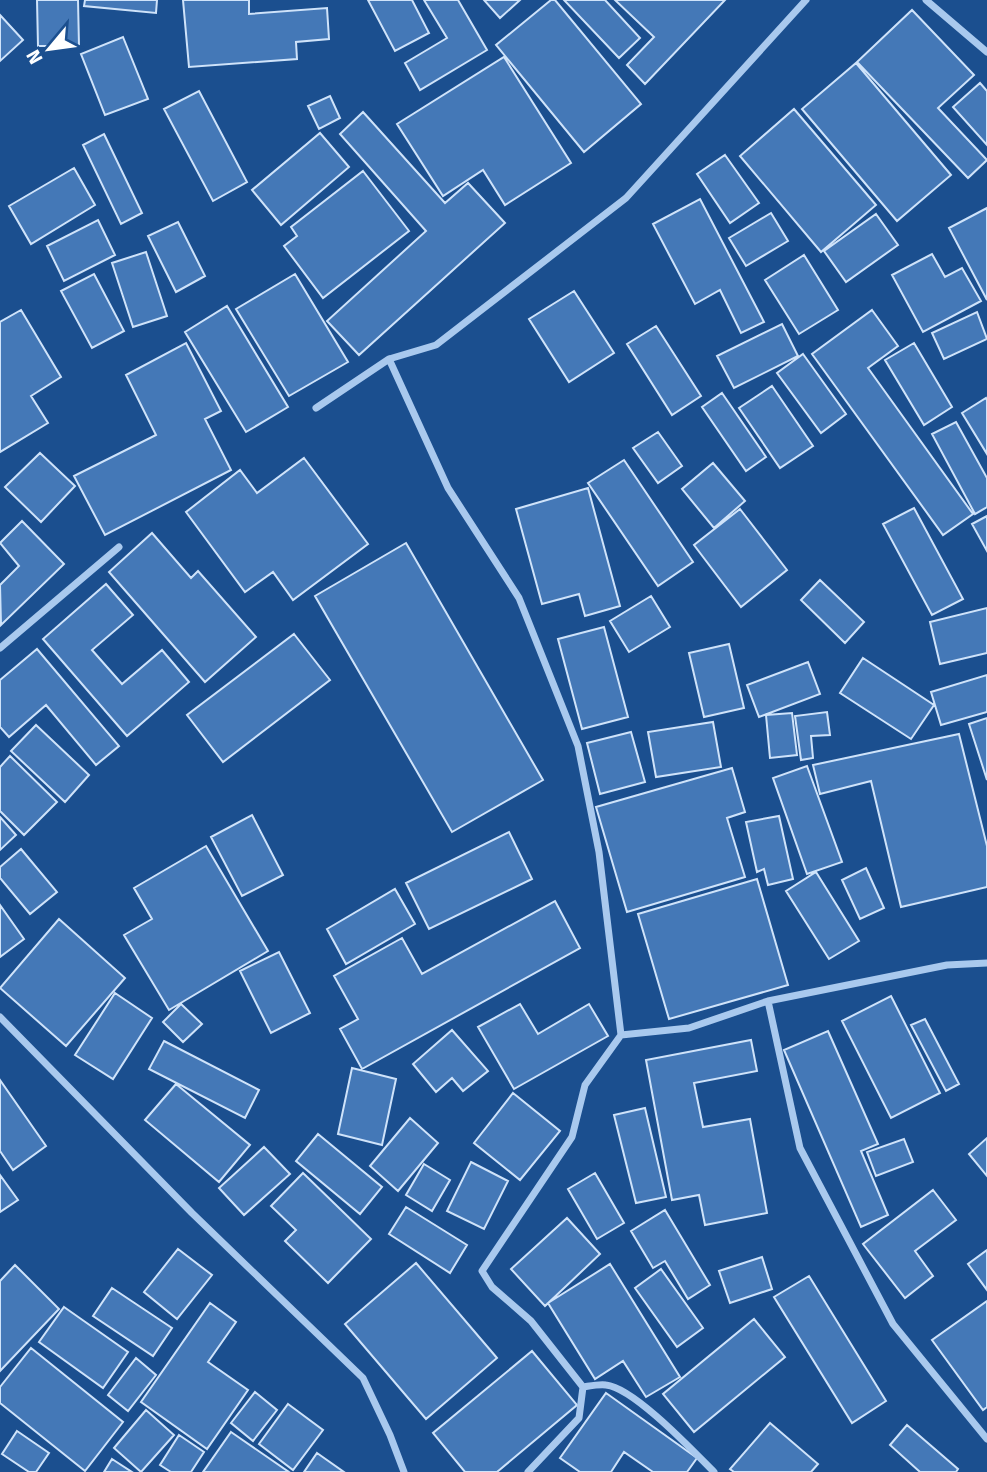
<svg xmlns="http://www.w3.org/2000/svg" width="987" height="1472" font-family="'Fira Sans',sans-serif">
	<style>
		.building { fill: #4478b7; stroke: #cfe3fa; stroke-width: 2 }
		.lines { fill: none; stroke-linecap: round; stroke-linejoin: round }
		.minor { stroke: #a9c9ee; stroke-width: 7 }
	</style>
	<rect width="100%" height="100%" fill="#1b4f8f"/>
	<!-- building -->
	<path class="building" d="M37 0H78L79 46H38Z
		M85 0H157L156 13 84 6Z
		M183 0H249V14L327 8 329 39 296 42 297 59 189 67Z
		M368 0H412L429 33 395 51Z
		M424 0H458L487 50 420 90 405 63 447 38Z
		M484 0H520L500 18Z
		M551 0H555L641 104 584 152 496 45Z
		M564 0H605L640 38 619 58Z
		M615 0H725L645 84 627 65 654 37Z
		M912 10 974 75 938 108 987 160 968 178 857 62Z
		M0 15 23 40 0 61Z
		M123 37 148 99 105 115 81 54Z
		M504 57 571 163 505 205 483 170 443 196 397 124Z
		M856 63 951 175 897 221 802 109Z
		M980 83 987 91V145L953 107Z
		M199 91 247 182 213 201 164 109Z
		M330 96 340 118 319 129 308 106Z
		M794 109 876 205 821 252 740 156Z
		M363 112 445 203 468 183 505 223 359 355 327 321 426 231 340 134Z
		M320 133 349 167 281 225 252 190Z
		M104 134 142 213 121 224 83 145Z
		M725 155 759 203 730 223 697 174Z
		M74 168 95 205 31 244 9 206Z
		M363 171 409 231 323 298 284 246 297 236 291 227Z
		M700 199 764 322 741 333 720 290 695 304 653 224Z
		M987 208V300L949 228Z
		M771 213 788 241 746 266 729 238Z
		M876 214 898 245 846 282 824 251Z
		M98 220 115 255 64 281 47 246Z
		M178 222 205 276 176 292 148 236Z
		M146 252 167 316 133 327 112 263Z
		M932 254 945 277 962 268 981 301 923 332 892 275Z
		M804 255 838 310 799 334 765 280Z
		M94 274 124 331 92 348 61 291Z
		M295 274 348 362 289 396 236 309Z
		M574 291 614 353 569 382 529 319Z
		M227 306 288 407 246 432 185 332Z
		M21 310 61 377 31 396 48 423 0 452V322Z
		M872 310 898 346 868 368 973 514 943 535 812 354Z
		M977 312 987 339 944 359 932 333Z
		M782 324 798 356 734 388 717 356Z
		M656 326 701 396 672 415 627 344Z
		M186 343 221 411 205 419 231 470 105 535 74 476 156 435 126 375Z
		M914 343 952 407 924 425 885 360Z
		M803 354 846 414 821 433 777 373Z
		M772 386 813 446 780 468 739 408Z
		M722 393 766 457 746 471 702 407Z
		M986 398 987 400V454L962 413Z
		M956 422 987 478V507L975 514 932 434Z
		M658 432 682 466 658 483 633 448Z
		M40 453 75 486 41 522 5 487Z
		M304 458 368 544 293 600 273 572 245 592 186 512 240 470 257 493Z
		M624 460 693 562 658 586 588 483Z
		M713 463 745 501 714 528 682 489Z
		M588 488 620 606 585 616 579 594 542 604 516 509Z
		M914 508 963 599 932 615 883 524Z
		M740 509 787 570 741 607 694 545Z
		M987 516V551L972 524Z
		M22 521 64 564 1 625 0 585 19 566 0 543Z
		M152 533 191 578 198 571 256 637 205 682 109 572Z
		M406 543 543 780 452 832 315 596Z
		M820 580 864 622 845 643 801 600Z
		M106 584 133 615 92 650 122 684 162 650 189 682 127 736 43 639Z
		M651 596 670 627 629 652 610 621Z
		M987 608V653L940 664 930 622Z
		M604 627 628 717 582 729 558 639Z
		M294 634 330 680 223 762 187 715Z
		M729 644 744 708 704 717 689 653Z
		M37 649 119 746 96 765 46 705 9 737 0 727V680Z
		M863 658 934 705 911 739 840 693Z
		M808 662 820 694 759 717 747 685Z
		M987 675V712L941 725 931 692Z
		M827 712 830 735 811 736 813 758 801 760 795 716Z
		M792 713 797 755 770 758 766 715Z
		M987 718V780L969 724Z
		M713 722 721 767 656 777 648 732Z
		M36 725 89 775 65 802 11 751Z
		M631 732 645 782 600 794 587 743Z
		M959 734 987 846V887L901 907 871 781 820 794 813 765Z
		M10 756 57 802 24 835 0 811V767Z
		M807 766 842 862 807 874 773 778Z
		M732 768 745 812 727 818 745 877 627 912 596 807Z
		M252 815 283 875 242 896 211 837Z
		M779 816 793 879 768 885 764 869 757 872 746 822Z
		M0 817 16 835 0 850Z
		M509 832 532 879 429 929 406 883Z
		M206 846 268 951 169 1010 124 935 152 919 134 888Z
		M21 849 57 892 30 914 0 878V867Z
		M866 868 884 908 860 919 842 880Z
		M816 872 859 941 829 959 786 891Z
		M757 879 788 985 669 1019 638 914Z
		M395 889 415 924 346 964 327 929Z
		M555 901 580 948 362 1069 340 1029 358 1019 334 976 402 938 422 974Z
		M0 905 24 939 0 957Z
		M59 919 125 978 66 1046 0 988Z
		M279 952 310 1013 271 1033 240 971Z
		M115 993 152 1018 113 1079 75 1055Z
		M891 996 940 1093 891 1118 842 1021Z
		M181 1004 202 1024 183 1042 163 1022Z
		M520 1004 538 1034 589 1004 608 1036 514 1089 478 1027Z
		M925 1019 959 1084 946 1091 911 1025Z
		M452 1030 488 1071 463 1091 452 1078 436 1092 413 1064Z
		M828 1031 878 1144 861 1151 888 1215 861 1227 784 1050Z
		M751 1040 757 1071 694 1083 703 1127 750 1119 767 1213 705 1225 699 1195 672 1200 646 1060Z
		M164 1041 259 1090 245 1118 149 1069Z
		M352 1068 396 1079 382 1145 338 1134Z
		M0 1080 46 1146 13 1170 0 1151Z
		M176 1084 250 1145 219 1182 145 1120Z
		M513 1093 560 1131 520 1180 474 1143Z
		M645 1108 666 1197 636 1203 614 1115Z
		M410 1118 438 1143 398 1191 370 1166Z
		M318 1134 382 1187 360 1214 296 1161Z
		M987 1138V1176L969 1154Z
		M904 1139 913 1162 876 1176 867 1152Z
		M264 1147 290 1174 244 1215 219 1188Z
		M471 1162 508 1181 484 1229 447 1211Z
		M424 1164 450 1180 432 1211 406 1195Z
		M303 1173 371 1239 328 1283 285 1241 296 1230 271 1206Z
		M595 1173 624 1223 597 1239 568 1189Z
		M0 1175 18 1200 0 1212Z
		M933 1190 956 1220 915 1251 933 1276 905 1298 863 1244Z
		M406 1207 467 1245 450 1273 389 1234Z
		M665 1210 710 1285 688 1299 665 1261 653 1268 631 1231Z
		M567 1218 600 1254 545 1306 511 1269Z
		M178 1249 212 1275 177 1319 144 1292Z
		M987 1250V1290L968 1264Z
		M762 1257 772 1289 730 1303 719 1271Z
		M416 1263 497 1358 426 1419 345 1324Z
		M610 1264 680 1377 646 1397 623 1361 595 1379 548 1303Z
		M15 1265 59 1309 0 1371V1281Z
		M661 1269 703 1328 677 1347 635 1288Z
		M809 1276 886 1401 852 1423 774 1297Z
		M112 1288 172 1328 153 1356 93 1316Z
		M987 1301V1407L983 1410 932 1340Z
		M210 1303 236 1322 208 1362 248 1390 207 1449 141 1402Z
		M64 1307 128 1352 103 1388 39 1342Z
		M754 1319 785 1357 694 1432 663 1394Z
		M31 1348 123 1422 85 1471 0 1403V1387Z
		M532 1351 577 1405 497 1472H465L433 1433Z
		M136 1358 156 1375 128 1411 108 1395Z
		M255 1392 277 1410 253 1441 231 1423Z
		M606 1393 697 1458 687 1472H653L624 1452 611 1472H580L560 1458Z
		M288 1404 323 1430 293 1470 259 1444Z
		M146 1410 174 1435 141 1472 114 1448Z
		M770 1423 818 1464 811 1472H734L730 1469Z
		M907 1425 958 1469 956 1472H920L890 1445Z
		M17 1431 49 1453 36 1472H29L2 1454Z
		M231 1432 289 1472H203Z
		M179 1435 204 1452 191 1472H171L160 1465Z
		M317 1453 344 1472H304Z
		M112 1459 132 1472H104Z"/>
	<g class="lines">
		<!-- minor -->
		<path class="minor" d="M926 0 987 52
			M316 408 389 359
			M0 648 119 547
			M768 1001 800 1148 893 1324 987 1439
			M0 1017 192 1213 363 1378 390 1435 404 1472
			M621 1035 689 1028 768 1001 947 965 987 963
			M583 1387C590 1386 599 1384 606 1385 634 1388 693 1451 714 1472
			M528 1472 579 1418 583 1387 531 1321 492 1287 482 1271 572 1137 585 1085 621 1035 599 852 578 746 519 598 448 488 389 359 436 345 626 198 806 0"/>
	</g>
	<!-- north arrow -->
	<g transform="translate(49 49) rotate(241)" stroke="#1b4f8f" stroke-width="5" paint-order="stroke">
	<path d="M0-5L12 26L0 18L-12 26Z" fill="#ffffff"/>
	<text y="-10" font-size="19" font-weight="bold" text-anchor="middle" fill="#ffffff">N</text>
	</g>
</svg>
